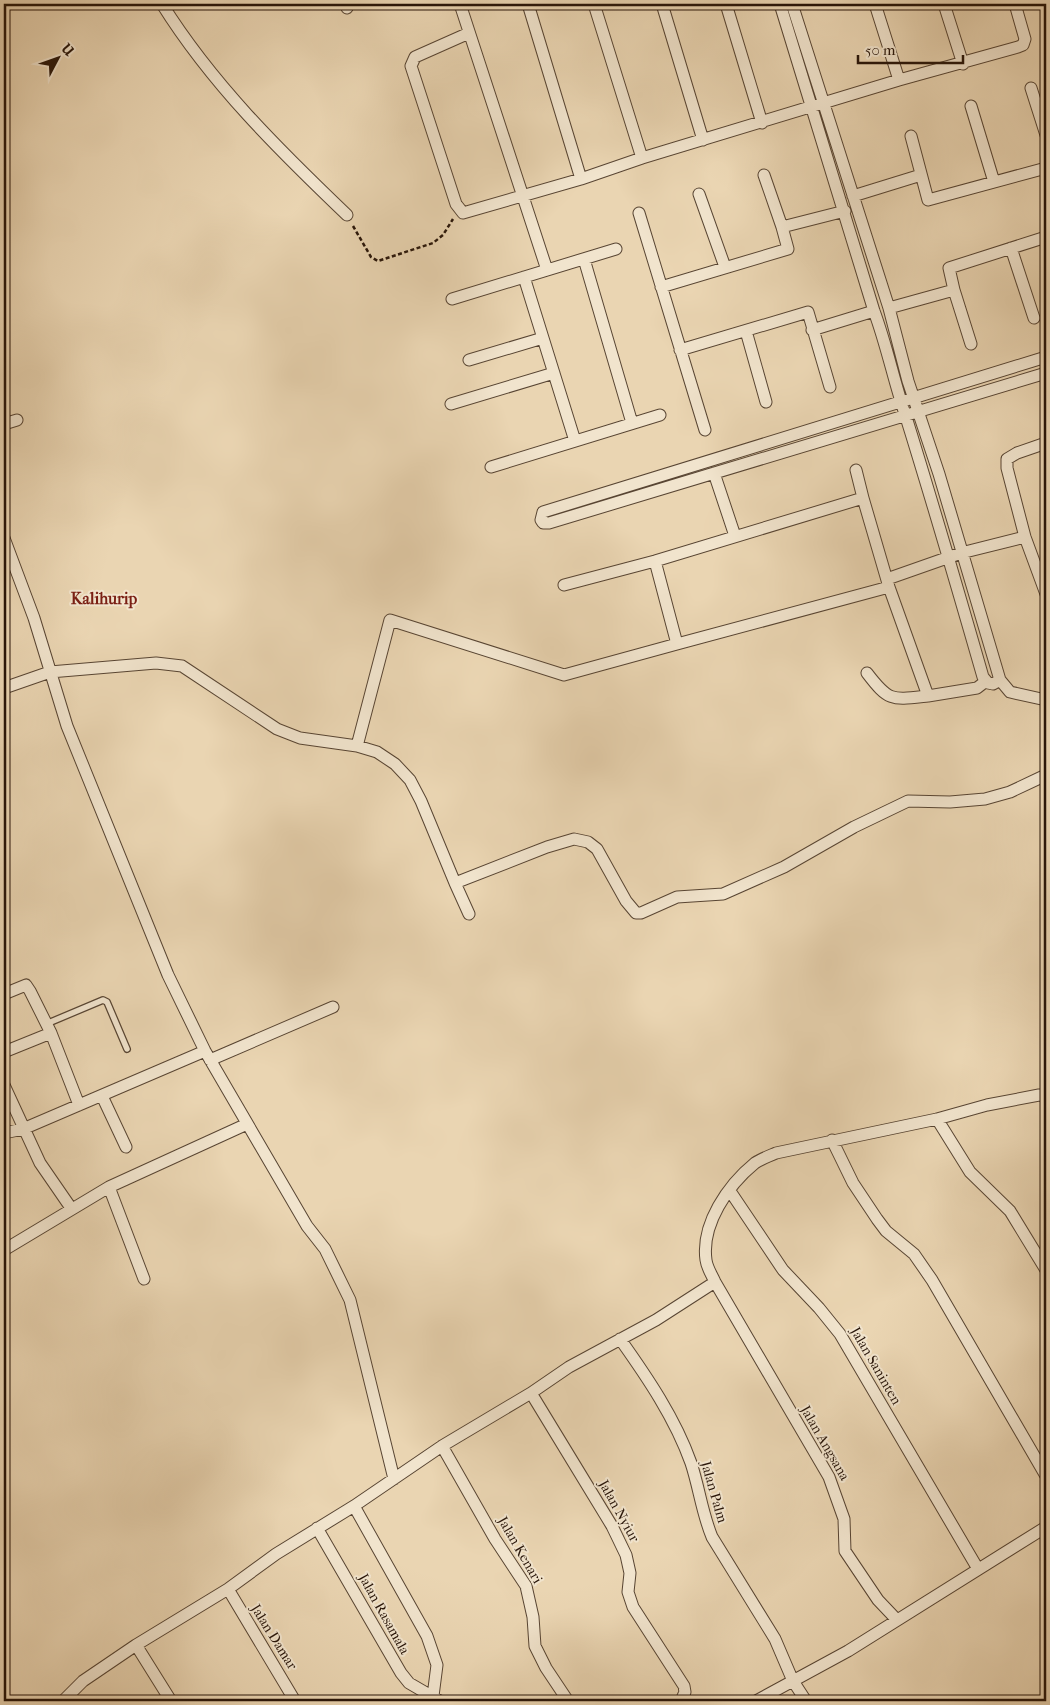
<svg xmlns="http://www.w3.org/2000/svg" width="1050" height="1705" font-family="'IM FELL French Canon',serif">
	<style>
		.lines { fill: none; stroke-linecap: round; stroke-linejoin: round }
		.service-casing { stroke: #584533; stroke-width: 8 }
		.minor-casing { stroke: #584533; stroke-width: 13 }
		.path { stroke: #281509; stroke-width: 2.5; stroke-dasharray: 4 2.5; stroke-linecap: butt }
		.service { stroke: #f1e4cd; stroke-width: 5.5 }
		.minor { stroke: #f1e4cd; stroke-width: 11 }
		.labels { text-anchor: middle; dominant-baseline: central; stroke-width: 4; stroke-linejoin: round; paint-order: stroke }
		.street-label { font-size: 14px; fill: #281509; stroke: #f1e4cd }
		.quarter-label { font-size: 16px; font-weight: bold; fill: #7a1f14; stroke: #f1e4cd }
	</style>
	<rect width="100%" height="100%" fill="#ead5b2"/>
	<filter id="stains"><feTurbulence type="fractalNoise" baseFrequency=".004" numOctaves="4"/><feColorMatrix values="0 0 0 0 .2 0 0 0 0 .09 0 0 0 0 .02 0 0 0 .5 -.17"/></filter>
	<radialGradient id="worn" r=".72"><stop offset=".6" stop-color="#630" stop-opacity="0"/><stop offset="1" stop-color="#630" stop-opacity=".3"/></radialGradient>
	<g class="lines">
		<!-- service casing -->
		<g class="service-casing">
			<path id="service" d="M46 1024 103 1000 107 1002 127 1049"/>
		</g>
		<!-- minor casing -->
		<g class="minor-casing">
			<path id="minor" d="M162 4C212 84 279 150 347 215
				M346 4 347 8
				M460 4 547 270
				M528 4 581 179
				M594 4 642 158
				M662 4 703 140
				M726 4 762 123
				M780 4 874 311C887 346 894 382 906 417 933 504 958 590 983 677L988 683 993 684 1000 680 939 474 908 381 889 308 792 4
				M875 4 899 80
				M944 4 963 64
				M469 33 415 57 411 66 456 204 463 213 581 179 642 158 899 80 1018 47 1023 45 1025 39 1015 4
				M1031 88 1046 135
				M971 106 994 182
				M911 136 928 200 1046 168
				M764 175 782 227
				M699 194 725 267
				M853 196 921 175
				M639 213 705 430
				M1011 248 1034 318
				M584 259 632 423
				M524 277 575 441
				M661 287 788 249 782 227 845 211
				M954 290 971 344
				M452 299 616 249
				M889 308 954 290 949 268 1046 237
				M812 330 874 311
				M746 331 766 402
				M680 350 808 312 830 387
				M1046 357 543 512 541 520 543 523H549L1046 373
				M469 360 543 338
				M451 404 554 373
				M4 424 17 420
				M1046 443 1017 453 1007 459V468L1025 537 1046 594
				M491 467 660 415
				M856 470 863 498
				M714 473 735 536
				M4 538 34 618 67 726 168 975 205 1051 307 1226 325 1249 350 1300 394 1479
				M655 561 677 644 889 587
				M887 579 961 553 1025 537
				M564 585 655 561 863 498 889 587 928 696C892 700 889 702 867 673
				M1000 680 1010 692 1046 700
				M4 688 50 672 156 663 182 666 277 729 300 738 357 746 377 752 395 764 410 780 421 801 455 883 547 847 574 839 588 842 597 849 626 901 636 913H641L677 897 723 894 784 867 854 827 908 801 950 802 985 799 1010 792 1046 775
				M928 696 977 688 986 681
				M357 746 390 620 564 675 677 644
				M455 883 469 914
				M4 994 26 985 30 991 51 1033 79 1105
				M4 1052 51 1033
				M210 1060 333 1007
				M4 1085 40 1163 71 1208
				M102 1096 126 1147
				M937 1119 970 1172 1010 1211 1046 1270
				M4 1133 23 1129 205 1051
				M832 1140 853 1183 877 1219 886 1231 914 1254 932 1280 1046 1476
				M109 1187 144 1279
				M730 1191 783 1270 819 1308 840 1334 978 1569
				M4 1250 109 1187 247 1124
				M620 1339C647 1377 675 1418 691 1463 699 1487 702 1513 712 1537L775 1639 793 1681 806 1701
				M531 1393 612 1526 626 1555 630 1573 628 1592 633 1607 684 1686 685 1692 681 1701
				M442 1446 495 1539 526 1586 533 1617 535 1646 546 1668 568 1701
				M354 1506 427 1636 437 1665 433 1696
				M317 1528 401 1673 409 1683 440 1701
				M228 1589 295 1701
				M897 1620 878 1600 845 1551 844 1519 829 1477 715 1282C712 1275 707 1268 706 1260 701 1224 728 1185 755 1163 761 1159 769 1156 776 1153L937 1119 987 1105 1039 1095 1046 1096
				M136 1645 171 1701
				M63 1701 83 1681 136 1645 228 1589 276 1554 354 1506 442 1446 531 1393 569 1367 656 1320 715 1282
				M756 1701 848 1651 1046 1527"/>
		</g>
		<!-- path -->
		<path class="path" d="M353 226 371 257 378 261 433 243 443 235 453 219"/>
		<!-- service -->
		<use href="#service" class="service"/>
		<!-- minor -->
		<use href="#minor" class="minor"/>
	</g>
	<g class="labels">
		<!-- street labels -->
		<g class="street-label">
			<text transform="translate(876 1366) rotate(60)">Jalan Saninten</text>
			<text transform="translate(825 1443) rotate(60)">Jalan Angsana</text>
			<text transform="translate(714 1492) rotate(74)">Jalan Palm</text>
			<text transform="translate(619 1511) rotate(61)">Jalan Nyiur</text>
			<text transform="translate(520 1550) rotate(60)">Jalan Kenari</text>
			<text transform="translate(384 1614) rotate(61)">Jalan Rasamala</text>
			<text transform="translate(274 1637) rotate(58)">Jalan Damar</text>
		</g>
		<!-- quarter labels -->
		<g class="quarter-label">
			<text x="104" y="598">Kalihurip</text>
		</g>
	</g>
	<!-- margin -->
	<rect width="1050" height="1705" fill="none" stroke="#ead5b2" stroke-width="20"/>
	<rect x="5" y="5" width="1040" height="1695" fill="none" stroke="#281509" stroke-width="2.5"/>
	<rect x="10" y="10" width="1030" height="1685" fill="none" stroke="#281509"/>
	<!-- north arrow -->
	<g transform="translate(58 58) rotate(49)" stroke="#f1e4cd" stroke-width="4" paint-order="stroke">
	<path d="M0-4L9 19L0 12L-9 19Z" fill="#281509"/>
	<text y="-8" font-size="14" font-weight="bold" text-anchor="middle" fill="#281509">U</text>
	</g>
	<!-- scale -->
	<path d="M858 55v8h105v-8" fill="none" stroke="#281509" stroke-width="2.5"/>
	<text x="865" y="55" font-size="15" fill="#281509" stroke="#f1e4cd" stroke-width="4" paint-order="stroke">50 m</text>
	<rect width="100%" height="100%" filter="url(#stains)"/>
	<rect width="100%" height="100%" fill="url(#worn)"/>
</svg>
